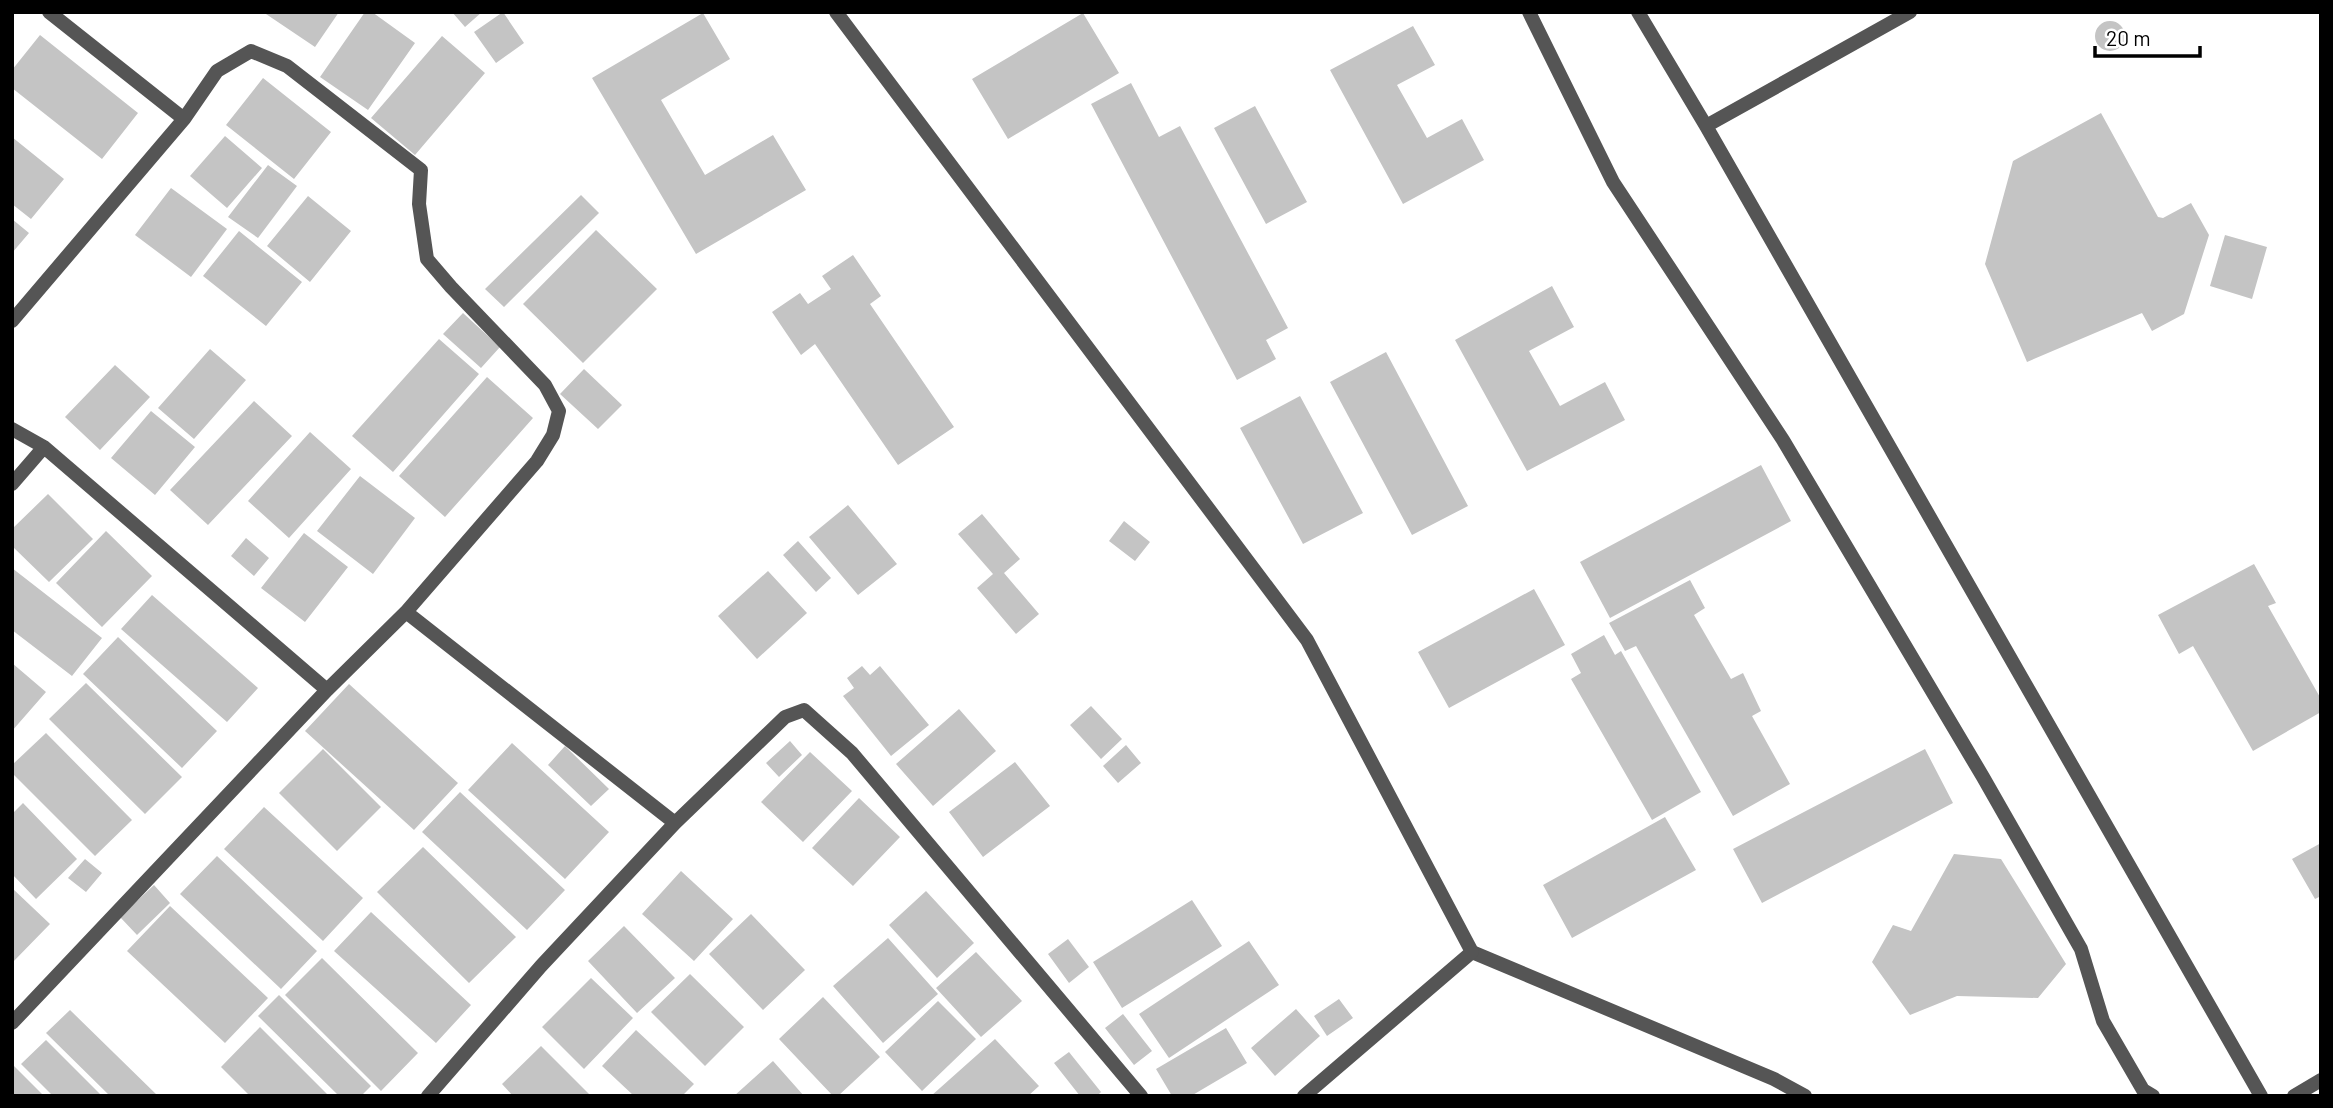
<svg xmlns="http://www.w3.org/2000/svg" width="2333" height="1108" viewBox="0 0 2333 1108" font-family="Barlow,sans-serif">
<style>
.building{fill:#c4c4c4}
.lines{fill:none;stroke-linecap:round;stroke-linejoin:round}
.service{stroke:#555;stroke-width:14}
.minor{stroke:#555;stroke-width:14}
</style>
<rect width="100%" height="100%" fill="#fff"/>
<path class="building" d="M 263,12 L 339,12 L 315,47 Z
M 365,12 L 372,12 L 415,43 L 368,110 L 320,77 Z
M 452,12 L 482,12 L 465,27 Z
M 503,12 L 524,43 L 496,63 L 474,32 Z
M 703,13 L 730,59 L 661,100 L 705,175 L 773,135 L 806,190 L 696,254 L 592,78 Z
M 1083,13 L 1119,73 L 1008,139 L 972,79 Z
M2095 36a15 15 0 1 1 30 0a15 15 0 1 1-30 0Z
M 1413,26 L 1435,65 L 1397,85 L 1427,138 L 1462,119 L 1484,160 L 1403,204 L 1330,70 Z
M 40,35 L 138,113 L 102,159 L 12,88 L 12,70 Z
M 442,36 L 485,73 L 415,155 L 371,118 Z
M 263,78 L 331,132 L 294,179 L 226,125 Z
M 1131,83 L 1159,137 L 1180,126 L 1288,328 L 1266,340 L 1276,359 L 1237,380 L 1091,104 Z
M 1255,106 L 1307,202 L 1266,224 L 1214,128 Z
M 2101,113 L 2158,217 L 2163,218 L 2191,203 L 2209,235 L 2184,314 L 2152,331 L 2142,313 L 2027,362 L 1985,264 L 2013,161 Z
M 225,136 L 262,168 L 227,208 L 190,176 Z
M 12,137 L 64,179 L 31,219 L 12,204 Z
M 268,165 L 297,186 L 258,238 L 228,217 Z
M 171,188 L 227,229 L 191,277 L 135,235 Z
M 581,195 L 599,213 L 504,307 L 485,289 Z
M 308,196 L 351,231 L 310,282 L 267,246 Z
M 12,219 L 29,233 L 12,253 Z
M 596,230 L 657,289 L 583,363 L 523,304 Z
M 239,231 L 302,282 L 266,326 L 203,276 Z
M 2225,235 L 2267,247 L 2252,299 L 2210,286 Z
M 853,255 L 881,296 L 870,304 L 954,427 L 898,465 L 815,344 L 801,355 L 772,312 L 800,293 L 808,304 L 831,289 L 822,276 Z
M 1552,286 L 1574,327 L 1529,351 L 1560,406 L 1605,382 L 1625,420 L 1527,471 L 1455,340 Z
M 463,313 L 500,347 L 481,368 L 443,334 Z
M 439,339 L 479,374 L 393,472 L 352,436 Z
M 210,349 L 246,380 L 194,439 L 158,408 Z
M 1386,352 L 1468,506 L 1412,535 L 1330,382 Z
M 115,365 L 150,397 L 100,450 L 65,417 Z
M 584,369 L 622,405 L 598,429 L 560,394 Z
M 487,377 L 533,418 L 445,517 L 399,476 Z
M 1300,396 L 1363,513 L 1303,544 L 1240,428 Z
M 254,401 L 292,436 L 208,525 L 170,490 Z
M 151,411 L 195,447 L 155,495 L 111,458 Z
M 310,432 L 351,469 L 289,538 L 248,501 Z
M 1761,465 L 1791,521 L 1610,618 L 1580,562 Z
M 360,476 L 415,518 L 373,574 L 317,531 Z
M 48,494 L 93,539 L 49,582 L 12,546 L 12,529 Z
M 848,505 L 897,564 L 858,595 L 809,537 Z
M 982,514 L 1020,559 L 1004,573 L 1039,614 L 1016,634 L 977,588 L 993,574 L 958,534 Z
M 1124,521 L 1150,542 L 1135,561 L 1109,541 Z
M 106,531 L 152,576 L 102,627 L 56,583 Z
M 304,533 L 348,567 L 305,622 L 261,588 Z
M 246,538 L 269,558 L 254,576 L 231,556 Z
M 798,541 L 831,578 L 816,592 L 783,555 Z
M 2254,564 L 2276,603 L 2268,606 L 2321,699 L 2321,712 L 2253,751 L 2193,646 L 2179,654 L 2158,615 Z
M 12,568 L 102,638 L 72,676 L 12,630 Z
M 768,571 L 807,613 L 757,659 L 718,616 Z
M 1690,580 L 1705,608 L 1694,615 L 1731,679 L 1743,673 L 1761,711 L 1752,716 L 1790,784 L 1733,816 L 1636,646 L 1625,651 L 1609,623 Z
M 1534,589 L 1565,645 L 1449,708 L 1418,652 Z
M 152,595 L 258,688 L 227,722 L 121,629 Z
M 1604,635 L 1615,655 L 1621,651 L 1701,792 L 1652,820 L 1571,679 L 1581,673 L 1571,654 Z
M 118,637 L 217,731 L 182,768 L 83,674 Z
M 12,663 L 46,692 L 12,731 Z
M 862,666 L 870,675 L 880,666 L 929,725 L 891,756 L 843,696 L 854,688 L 847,678 Z
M 86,683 L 182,777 L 145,814 L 49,719 Z
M 349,684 L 458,783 L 414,830 L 305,731 Z
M 1091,706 L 1122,739 L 1101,759 L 1070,725 Z
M 959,709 L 996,751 L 933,806 L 896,764 Z
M 46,733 L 132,820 L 95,856 L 12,773 L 12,765 Z
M 790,741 L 802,755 L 779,777 L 766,763 Z
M 512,743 L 609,832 L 565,879 L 468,790 Z
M 1126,745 L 1141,763 L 1118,783 L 1103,766 Z
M 565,746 L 609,789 L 591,806 L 548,765 Z
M 323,749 L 381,807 L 337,851 L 279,793 Z
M 1925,749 L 1953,803 L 1762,903 L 1733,849 Z
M 810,752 L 852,791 L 803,842 L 761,802 Z
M 1015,762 L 1050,806 L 983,857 L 949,812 Z
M 460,792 L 565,890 L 527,930 L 422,832 Z
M 859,798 L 900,837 L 853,886 L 812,848 Z
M 23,803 L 77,859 L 36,899 L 12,874 L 12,814 Z
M 264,807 L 363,898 L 323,941 L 224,849 Z
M 1665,817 L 1696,870 L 1572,938 L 1543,885 Z
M 2321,843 L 2321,896 L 2315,899 L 2292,859 Z
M 423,847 L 516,937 L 469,983 L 377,892 Z
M 1954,854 L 2001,859 L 2066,964 L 2038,998 L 1957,996 L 1910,1015 L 1872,962 L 1893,925 L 1911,931 Z
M 217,856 L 317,951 L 281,989 L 180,894 Z
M 85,859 L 102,873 L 86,892 L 68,878 Z
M 681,871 L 733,919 L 694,961 L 642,914 Z
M 154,885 L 170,903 L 137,935 L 120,917 Z
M 12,888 L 50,924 L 12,963 Z
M 926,891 L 974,943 L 937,978 L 889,925 Z
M 1192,900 L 1222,946 L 1122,1008 L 1093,962 Z
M 170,906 L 268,998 L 225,1043 L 127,951 Z
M 371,912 L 471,1005 L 436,1043 L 334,951 Z
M 751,914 L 805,970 L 763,1010 L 709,954 Z
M 624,926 L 675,978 L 637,1013 L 588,961 Z
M 888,938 L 938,994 L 883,1043 L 833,986 Z
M 1068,939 L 1089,967 L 1069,983 L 1048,954 Z
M 1249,941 L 1279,985 L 1169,1058 L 1139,1014 Z
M 976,952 L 1022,1001 L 981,1037 L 936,988 Z
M 322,958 L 418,1053 L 381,1091 L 285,995 Z
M 690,974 L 744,1027 L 705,1066 L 651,1012 Z
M 591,978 L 633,1018 L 584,1069 L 542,1027 Z
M 279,995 L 371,1086 L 361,1096 L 339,1096 L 258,1016 Z
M 823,997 L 880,1057 L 838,1096 L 833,1096 L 779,1039 Z
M 1339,999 L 1353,1018 L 1327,1036 L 1314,1016 Z
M 938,1001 L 976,1039 L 922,1091 L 885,1052 Z
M 1296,1009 L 1320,1036 L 1275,1076 L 1251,1048 Z
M 70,1010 L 158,1096 L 110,1096 L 46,1033 Z
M 1123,1014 L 1152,1051 L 1134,1065 L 1105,1028 Z
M 260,1027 L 329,1096 L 250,1096 L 221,1067 Z
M 1226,1028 L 1247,1063 L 1191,1096 L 1172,1096 L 1156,1069 Z
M 636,1030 L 694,1084 L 682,1096 L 634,1096 L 602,1066 Z
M 995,1039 L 1039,1086 L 1028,1096 L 931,1096 Z
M 46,1040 L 102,1096 L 53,1096 L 21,1064 Z
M 541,1046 L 591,1096 L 513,1096 L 502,1084 Z
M 1069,1052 L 1101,1092 L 1097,1096 L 1080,1096 L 1054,1063 Z
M 773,1061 L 804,1096 L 734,1096 Z
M 12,1064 L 44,1096 L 12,1096 Z"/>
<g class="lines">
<path class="service" d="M 836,12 L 1307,640 L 1472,952 L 1774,1079 L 1805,1096
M 1529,12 L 1613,182 L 1783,440 L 1983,777 L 2081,949 L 2103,1021 L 2143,1090 L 2153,1096
M 1638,12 L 1706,126 L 2261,1096
M 1706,126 L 1910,12
M 2294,1096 L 2321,1080"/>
<path class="minor" d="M 49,12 L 184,119
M 12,321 L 184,119 L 217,71 L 251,51 L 287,66 L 421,170 L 419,204 L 427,259 L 451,287 L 545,385 L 559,411 L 553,435 L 537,461 L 406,612 L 327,690 L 12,1023
M 12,429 L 44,447 L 327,690
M 12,484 L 44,447
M 406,612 L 675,823
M 428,1096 L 541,966 L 675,823 L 785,717 L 804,710 L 852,753 L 1141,1096
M 1304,1096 L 1472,952"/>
</g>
<rect width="2333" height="1108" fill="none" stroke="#000000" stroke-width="28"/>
<path d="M2095 46v10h105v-10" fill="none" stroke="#000000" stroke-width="3.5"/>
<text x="2106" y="46" font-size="21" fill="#000000" stroke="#ffffff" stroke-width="5" paint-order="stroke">20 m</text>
</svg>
